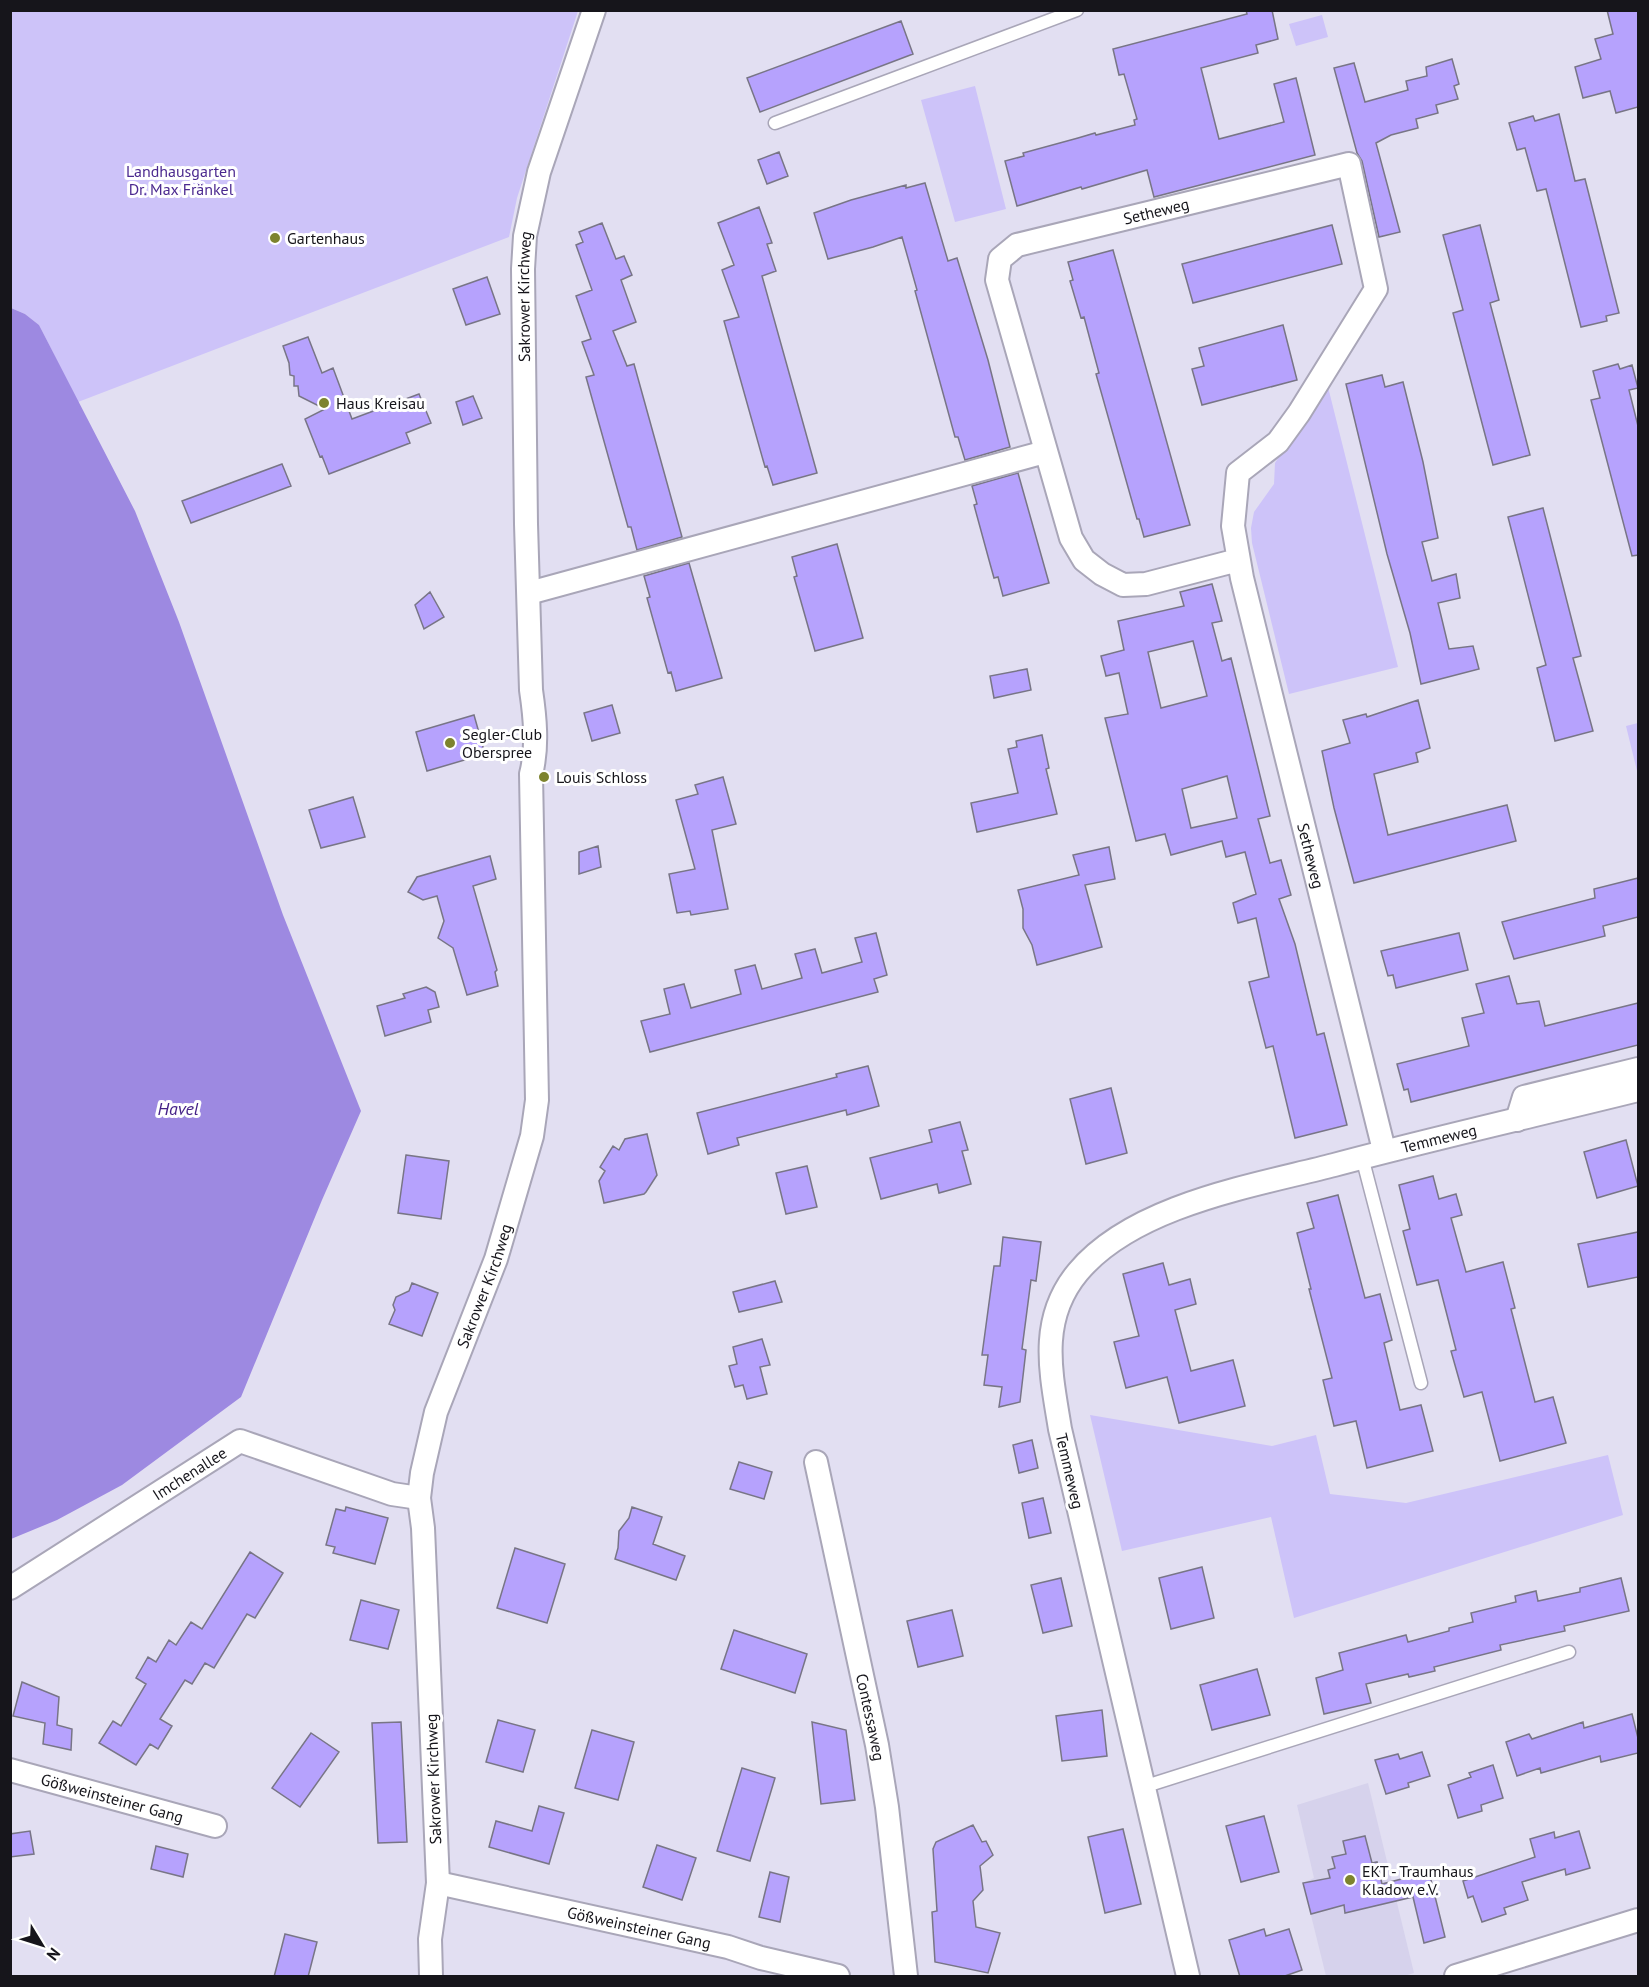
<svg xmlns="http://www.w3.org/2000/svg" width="1649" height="1987" viewBox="0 0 1649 1987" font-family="'PT Sans',sans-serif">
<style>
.built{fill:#d6d2ec}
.green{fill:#cdc3f9}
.water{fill:#9d89e1}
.building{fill:#b6a2fd;stroke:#787586;stroke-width:1.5;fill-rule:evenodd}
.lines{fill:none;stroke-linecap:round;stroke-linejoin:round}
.service-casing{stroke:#a9a6b8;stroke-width:15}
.minor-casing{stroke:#a9a6b8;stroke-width:26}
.service{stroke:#fff;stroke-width:12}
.minor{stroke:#fff;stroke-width:22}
.poi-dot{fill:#7d832e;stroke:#fff;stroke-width:2}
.labels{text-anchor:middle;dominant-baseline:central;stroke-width:6;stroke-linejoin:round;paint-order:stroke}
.park-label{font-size:16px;fill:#4b298f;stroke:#fff}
.street-label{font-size:16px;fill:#16151b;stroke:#fff}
.poi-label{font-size:16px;fill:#16151b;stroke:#fff;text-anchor:start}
.water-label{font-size:18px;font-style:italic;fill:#452187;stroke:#fff}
</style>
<rect width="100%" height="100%" fill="#e2dff2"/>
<path class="built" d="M 1368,1783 L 1414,1973 L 1404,1976 L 1326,1976 L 1303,1883 L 1314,1878 L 1297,1805 Z"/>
<path class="green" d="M 11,11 L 578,11 L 517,198 L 509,237 L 78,402 L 39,325 L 25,314 L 11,308 Z
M 1322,15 L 1328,37 L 1296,46 L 1289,24 Z
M 975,86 L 1006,209 L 955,222 L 921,100 Z
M 1327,383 L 1398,667 L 1289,694 L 1252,543 L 1251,528 L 1254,512 L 1274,484 L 1275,463 Z
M 1638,723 L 1638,775 L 1626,726 Z
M 1090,1415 L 1272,1446 L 1316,1435 L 1330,1494 L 1406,1503 L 1608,1455 L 1623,1515 L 1294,1618 L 1271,1517 L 1122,1551 Z"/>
<path class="water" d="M 11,308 L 25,314 L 39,325 L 135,511 L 179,622 L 283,915 L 361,1111 L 322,1200 L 241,1397 L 122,1485 L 57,1520 L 11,1539 Z"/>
<path class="building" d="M 1246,10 L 1272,10 L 1278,39 L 1256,45 L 1258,53 L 1201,68 L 1219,139 L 1284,122 L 1274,84 L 1296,78 L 1315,155 L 1154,197 L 1147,170 L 1082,189 L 1081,187 L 1017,206 L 1005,161 L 1024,156 L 1023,153 L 1078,138 L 1095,133 L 1096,135 L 1135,125 L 1134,120 L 1137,119 L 1124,74 L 1119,75 L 1113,49 L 1247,14 Z
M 1607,10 L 1638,10 L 1638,107 L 1616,113 L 1610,91 L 1583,98 L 1575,67 L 1601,59 L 1595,39 L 1613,34 Z
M 901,21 L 913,54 L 760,112 L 747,78 Z
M 1452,59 L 1459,84 L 1454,86 L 1458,99 L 1436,105 L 1438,113 L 1416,119 L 1418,128 L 1391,135 L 1376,143 L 1400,232 L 1379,237 L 1362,161 L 1357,153 L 1334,68 L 1354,63 L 1365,102 L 1408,90 L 1406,81 L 1427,76 L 1426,67 Z
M 1559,114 L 1575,181 L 1585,179 L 1619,313 L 1606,316 L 1607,321 L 1581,327 L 1546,189 L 1537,191 L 1525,148 L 1517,150 L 1509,123 L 1533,116 L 1535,121 Z
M 779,152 L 788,176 L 767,184 L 758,160 Z
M 925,183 L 948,261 L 957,258 L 988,360 L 1010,447 L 965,460 L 958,437 L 955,437 L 915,291 L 917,290 L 902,237 L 873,247 L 828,259 L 814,213 L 851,200 L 906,185 L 906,188 Z
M 759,207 L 772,243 L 767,244 L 776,271 L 762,276 L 817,473 L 773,485 L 767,466 L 765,467 L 724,321 L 739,317 L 722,270 L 734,265 L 718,223 Z
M 602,223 L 616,259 L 624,256 L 632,275 L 621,280 L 636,322 L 613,331 L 627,366 L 634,364 L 682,537 L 637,550 L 631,527 L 628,527 L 586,377 L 594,375 L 582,342 L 591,339 L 576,296 L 592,290 L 576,245 L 583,242 L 579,232 Z
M 1332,225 L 1342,264 L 1193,303 L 1182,264 Z
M 1480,225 L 1499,300 L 1490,303 L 1530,455 L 1493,465 L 1453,313 L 1463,310 L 1443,235 Z
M 1113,250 L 1190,525 L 1144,537 L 1139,519 L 1137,519 L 1096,374 L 1099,373 L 1084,317 L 1081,318 L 1070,281 L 1073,280 L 1068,262 Z
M 487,277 L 500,314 L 466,325 L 453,289 Z
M 1283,325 L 1297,380 L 1202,405 L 1192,369 L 1204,366 L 1199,348 Z
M 308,337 L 322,373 L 333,368 L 352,419 L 419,394 L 431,423 L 406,433 L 410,443 L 329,474 L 322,456 L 320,457 L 305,419 L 325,409 L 299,396 L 298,386 L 294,386 L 294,376 L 290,375 L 289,363 L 283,346 Z
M 1618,364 L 1620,369 L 1632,365 L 1638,388 L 1629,390 L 1638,426 L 1638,555 L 1632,556 L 1591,400 L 1600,398 L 1593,371 Z
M 1382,375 L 1385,387 L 1403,382 L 1423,462 L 1438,538 L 1422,542 L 1432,581 L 1456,574 L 1460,598 L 1438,603 L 1449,649 L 1473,646 L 1479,669 L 1421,684 L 1410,633 L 1387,554 L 1346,384 Z
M 473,396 L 482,418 L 463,425 L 456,402 Z
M 282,464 L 291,486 L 191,523 L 182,501 Z
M 1018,473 L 1049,583 L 1003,596 L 998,577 L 994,578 L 989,560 L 974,505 L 977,504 L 972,486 Z
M 1543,508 L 1581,656 L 1573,658 L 1593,731 L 1555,741 L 1537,668 L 1546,665 L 1508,517 Z
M 837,544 L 863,638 L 815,651 L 794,577 L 797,576 L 792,557 Z
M 689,563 L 722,678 L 676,691 L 671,672 L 668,673 L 647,598 L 650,597 L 644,576 Z
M 1212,584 L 1222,621 L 1212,623 L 1222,661 L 1231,658 L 1270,816 L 1258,819 L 1270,863 L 1281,860 L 1291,895 L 1279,899 L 1295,944 L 1317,1035 L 1324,1033 L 1347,1125 L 1295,1138 L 1273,1046 L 1266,1048 L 1249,982 L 1269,977 L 1256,918 L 1238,923 L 1233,903 L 1256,894 L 1245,852 L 1226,857 L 1222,841 L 1171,855 L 1165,834 L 1136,841 L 1105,718 L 1128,714 L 1119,673 L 1106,676 L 1101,656 L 1124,650 L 1118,621 L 1184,606 L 1180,592 ZM 1193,641 L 1207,696 L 1161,708 L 1148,652 ZM 1227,776 L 1237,818 L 1191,828 L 1182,789 Z
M 430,592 L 444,617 L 424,629 L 415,605 Z
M 1027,669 L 1031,690 L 994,698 L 990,676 Z
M 1418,700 L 1430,748 L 1416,753 L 1418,762 L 1374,774 L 1388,835 L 1507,805 L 1516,841 L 1354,883 L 1334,808 L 1322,751 L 1350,743 L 1343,720 L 1366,714 L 1367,717 Z
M 612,705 L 620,733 L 592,741 L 584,713 Z
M 474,715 L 485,754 L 427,771 L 416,732 Z
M 1042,735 L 1049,768 L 1046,769 L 1057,814 L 977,832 L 971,803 L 1018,793 L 1008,749 L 1017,747 L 1016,741 Z
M 723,777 L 736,824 L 712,830 L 728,909 L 691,915 L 690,911 L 677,913 L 669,874 L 695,869 L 676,800 L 698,794 L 695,785 Z
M 353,797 L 365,837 L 321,848 L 309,810 Z
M 598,846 L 601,867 L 579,874 L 579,852 Z
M 1109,847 L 1115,879 L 1085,885 L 1102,947 L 1037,965 L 1032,945 L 1023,928 L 1023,909 L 1018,890 L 1079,875 L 1073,855 Z
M 490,856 L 496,879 L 473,886 L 497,970 L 495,972 L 498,986 L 467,995 L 453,948 L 438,938 L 444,921 L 437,896 L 423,900 L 408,892 L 417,877 Z
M 1638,878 L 1638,917 L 1603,926 L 1605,936 L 1514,959 L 1502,922 L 1595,898 L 1594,889 Z
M 876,933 L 887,975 L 874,979 L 878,992 L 650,1052 L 641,1021 L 670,1014 L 664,989 L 684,984 L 691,1008 L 741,994 L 735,970 L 755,965 L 762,989 L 802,978 L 795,954 L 815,949 L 822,973 L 862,962 L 855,938 Z
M 1459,933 L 1468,970 L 1396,988 L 1393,975 L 1388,976 L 1381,951 Z
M 1509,976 L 1517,1004 L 1539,1001 L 1545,1026 L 1638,1003 L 1638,1045 L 1411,1102 L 1408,1089 L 1404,1090 L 1397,1064 L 1469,1046 L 1462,1018 L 1484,1013 L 1476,984 Z
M 426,987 L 435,992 L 439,1007 L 428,1010 L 431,1022 L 385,1036 L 377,1006 L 405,998 L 403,994 Z
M 868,1066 L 879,1106 L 847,1115 L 846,1110 L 737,1138 L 739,1145 L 708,1154 L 697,1113 L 837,1077 L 836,1074 Z
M 1111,1088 L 1127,1153 L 1086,1164 L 1070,1099 Z
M 960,1122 L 968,1150 L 962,1151 L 971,1184 L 939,1193 L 937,1184 L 881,1199 L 870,1158 L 932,1142 L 929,1130 Z
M 647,1134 L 657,1175 L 646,1192 L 644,1194 L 604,1203 L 599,1181 L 605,1171 L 600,1167 L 613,1146 L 619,1150 L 625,1139 Z
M 1626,1140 L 1638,1186 L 1597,1198 L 1584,1152 Z
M 406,1155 L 449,1161 L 441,1219 L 398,1213 Z
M 807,1166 L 817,1207 L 786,1214 L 776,1173 Z
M 1433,1176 L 1439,1199 L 1456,1194 L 1462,1215 L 1451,1218 L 1466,1272 L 1503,1262 L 1515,1308 L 1511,1309 L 1535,1402 L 1553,1397 L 1566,1443 L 1500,1461 L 1482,1392 L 1464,1397 L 1451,1351 L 1456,1350 L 1438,1280 L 1417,1285 L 1403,1231 L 1410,1229 L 1399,1185 Z
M 1338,1195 L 1365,1298 L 1380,1294 L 1392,1340 L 1384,1343 L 1400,1410 L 1421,1405 L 1433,1451 L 1367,1468 L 1356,1421 L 1334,1426 L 1323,1380 L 1332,1378 L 1309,1289 L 1311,1289 L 1297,1233 L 1314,1228 L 1307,1203 Z
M 1638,1232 L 1638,1277 L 1588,1287 L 1578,1244 Z
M 1003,1237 L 1041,1242 L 1036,1281 L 1031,1280 L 1022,1349 L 1026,1350 L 1020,1402 L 999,1407 L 1002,1387 L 984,1385 L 988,1355 L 982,1355 L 994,1266 L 1000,1266 Z
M 1163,1263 L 1169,1285 L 1190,1279 L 1196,1304 L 1175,1310 L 1191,1371 L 1233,1360 L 1245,1406 L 1179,1423 L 1167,1377 L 1126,1388 L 1114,1342 L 1139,1336 L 1123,1274 Z
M 775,1281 L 782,1302 L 739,1312 L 733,1292 Z
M 412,1283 L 438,1293 L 422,1336 L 389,1324 L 395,1310 L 393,1305 L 396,1297 L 409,1291 Z
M 762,1339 L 770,1365 L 760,1367 L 767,1394 L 747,1399 L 743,1385 L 735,1387 L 729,1366 L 737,1364 L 733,1347 Z
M 1032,1440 L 1038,1468 L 1019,1473 L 1013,1445 Z
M 739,1462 L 772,1472 L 764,1499 L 730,1489 Z
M 1043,1498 L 1051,1533 L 1029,1538 L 1022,1503 Z
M 346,1507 L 388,1518 L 375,1564 L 333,1553 L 335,1547 L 326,1545 L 336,1509 L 345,1511 Z
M 632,1507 L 662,1517 L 653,1544 L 685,1556 L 676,1580 L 615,1559 L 618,1548 L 619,1531 L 629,1518 Z
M 515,1548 L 565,1564 L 547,1623 L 497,1608 Z
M 250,1552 L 283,1573 L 255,1618 L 247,1614 L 214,1668 L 205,1663 L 192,1684 L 185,1680 L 160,1719 L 172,1726 L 158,1749 L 150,1744 L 136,1765 L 99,1743 L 113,1721 L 121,1726 L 146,1684 L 136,1678 L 148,1657 L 156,1662 L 169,1640 L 176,1645 L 191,1622 L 202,1629 Z
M 1202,1567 L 1214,1618 L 1171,1629 L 1159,1578 Z
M 1061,1578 L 1072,1626 L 1043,1633 L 1031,1585 Z
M 1621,1578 L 1629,1611 L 1564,1626 L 1565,1631 L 1500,1645 L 1501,1650 L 1434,1667 L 1435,1671 L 1409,1677 L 1408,1674 L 1366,1684 L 1371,1703 L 1324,1714 L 1316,1678 L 1343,1670 L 1339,1653 L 1406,1635 L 1408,1642 L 1449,1631 L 1449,1628 L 1473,1622 L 1471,1613 L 1516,1602 L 1515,1596 L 1536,1591 L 1538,1601 L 1580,1592 L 1580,1588 Z
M 361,1600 L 399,1610 L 388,1649 L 350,1640 Z
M 952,1610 L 963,1656 L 918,1667 L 907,1621 Z
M 734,1630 L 807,1654 L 795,1693 L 721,1669 Z
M 1257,1669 L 1270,1715 L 1212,1730 L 1200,1685 Z
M 22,1682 L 59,1697 L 57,1725 L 72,1729 L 71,1750 L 43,1744 L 45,1723 L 13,1716 Z
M 1102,1710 L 1107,1756 L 1062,1761 L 1056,1716 Z
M 1632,1714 L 1638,1738 L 1638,1753 L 1601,1762 L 1600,1756 L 1541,1773 L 1540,1768 L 1517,1776 L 1506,1742 L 1529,1734 L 1532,1739 L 1583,1722 L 1584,1728 Z
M 498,1720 L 535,1730 L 523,1772 L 486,1762 Z
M 401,1722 L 407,1842 L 378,1843 L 372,1723 Z
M 812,1722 L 846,1730 L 855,1800 L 821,1804 Z
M 592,1730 L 634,1742 L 618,1800 L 575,1788 Z
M 311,1733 L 339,1752 L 300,1807 L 272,1788 Z
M 1422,1752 L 1430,1776 L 1408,1783 L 1409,1787 L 1386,1794 L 1375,1760 L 1398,1754 L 1400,1759 Z
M 1493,1765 L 1503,1798 L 1481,1805 L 1482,1811 L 1458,1818 L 1448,1785 L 1471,1777 L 1469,1773 Z
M 742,1768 L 775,1778 L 750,1861 L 717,1851 Z
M 539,1806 L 564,1813 L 549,1864 L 489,1847 L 496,1821 L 532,1831 Z
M 1264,1816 L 1279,1872 L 1241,1882 L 1226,1826 Z
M 973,1825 L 982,1842 L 986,1841 L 993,1855 L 980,1866 L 983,1890 L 973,1901 L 976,1927 L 1000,1933 L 988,1973 L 935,1962 L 932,1912 L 937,1911 L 933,1849 L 936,1842 Z
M 1123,1829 L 1141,1904 L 1105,1913 L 1088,1837 Z
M 30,1831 L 34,1854 L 10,1857 L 10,1834 Z
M 1579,1831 L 1590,1868 L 1566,1875 L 1565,1869 L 1522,1882 L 1528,1900 L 1504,1908 L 1506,1914 L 1482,1922 L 1473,1896 L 1468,1898 L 1463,1881 L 1535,1857 L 1530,1839 L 1554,1832 L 1555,1838 Z
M 1365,1836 L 1372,1863 L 1377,1862 L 1382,1884 L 1429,1872 L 1445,1937 L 1424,1943 L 1413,1897 L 1345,1913 L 1344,1905 L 1311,1914 L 1303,1883 L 1330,1878 L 1328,1870 L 1335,1868 L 1332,1857 L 1346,1854 L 1343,1841 Z
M 657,1845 L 696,1858 L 682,1900 L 643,1887 Z
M 156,1846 L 188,1854 L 183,1877 L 151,1869 Z
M 770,1872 L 789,1877 L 780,1922 L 759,1917 Z
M 1264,1929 L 1266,1936 L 1289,1929 L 1302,1970 L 1282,1977 L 1240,1977 L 1229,1940 Z
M 285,1934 L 317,1942 L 308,1977 L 274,1977 Z"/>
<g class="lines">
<defs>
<path id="service" d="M 775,123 L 1077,10
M 1362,1157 L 1421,1383
M 1143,1787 L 1569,1652"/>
<g id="minor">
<path id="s1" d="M 1238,560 L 1146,584 L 1123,585 L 1102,574 L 1084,560 L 1071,538 L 997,280 L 1000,259 L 1017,245 L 1349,164 L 1376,289 L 1299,413 L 1278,442 L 1238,473 L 1233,526 L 1242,578 L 1384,1150"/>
<path d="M 529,593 L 1045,452"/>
<path d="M 1517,1120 L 1524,1097 L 1638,1069"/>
<path id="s2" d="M 816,1462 L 877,1745 L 887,1807 L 906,1976"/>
<path id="s3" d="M 10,1588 L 240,1441 L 392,1494 L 419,1498"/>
<path id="s4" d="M 10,1770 L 215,1826"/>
<path id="s5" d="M 438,1883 L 728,1947 L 761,1958 L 838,1976"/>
<path id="s6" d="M 431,1976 L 430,1939 L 438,1883 L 423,1528 L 419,1498 L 422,1473 L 436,1412 L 496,1259 L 532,1136 L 537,1100 L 531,774 C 538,747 535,717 531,690 L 526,524 L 523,269 L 525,236 L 539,172 L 594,10"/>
<path id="s7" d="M 1188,1976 L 1060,1429 C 1051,1373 1038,1320 1078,1272 C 1134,1205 1253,1186 1334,1165 C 1435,1138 1537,1115 1638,1090"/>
<path d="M 1456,1976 L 1638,1920"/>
</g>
</defs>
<use href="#service" class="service-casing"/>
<use href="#minor" class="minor-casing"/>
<use href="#service" class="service"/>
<use href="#minor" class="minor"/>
</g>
<g class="poi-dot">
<circle cx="275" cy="238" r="6"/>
<circle cx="324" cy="403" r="6"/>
<circle cx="450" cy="743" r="6"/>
<circle cx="544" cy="777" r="6"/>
<circle cx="1350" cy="1880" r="6"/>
</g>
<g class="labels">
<g class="park-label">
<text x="181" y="171">Landhausgarten<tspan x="181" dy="18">Dr. Max Fränkel</tspan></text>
</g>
<g class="street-label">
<text stroke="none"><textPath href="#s1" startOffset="645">Setheweg</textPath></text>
<text stroke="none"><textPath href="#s6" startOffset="1700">Sakrower Kirchweg</textPath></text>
<text stroke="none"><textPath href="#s1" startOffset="1596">Setheweg</textPath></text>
<text stroke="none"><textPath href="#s7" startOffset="1116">Temmeweg</textPath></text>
<text stroke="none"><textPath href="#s6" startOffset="702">Sakrower Kirchweg</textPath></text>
<text transform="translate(1070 1471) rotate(77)">Temmeweg</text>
<text stroke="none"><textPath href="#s3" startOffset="213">Imchenallee</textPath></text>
<text stroke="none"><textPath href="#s2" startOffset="261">Contessaweg</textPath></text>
<text transform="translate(433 1779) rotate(-92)">Sakrower Kirchweg</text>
<text stroke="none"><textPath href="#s4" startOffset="106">Gößweinsteiner Gang</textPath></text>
<text stroke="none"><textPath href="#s5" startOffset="206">Gößweinsteiner Gang</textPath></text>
</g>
<g class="poi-label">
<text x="287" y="238">Gartenhaus</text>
<text x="336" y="403">Haus Kreisau</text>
<text x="462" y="734">Segler-Club<tspan x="462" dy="18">Oberspree</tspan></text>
<text x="556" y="777">Louis Schloss</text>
<text x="1362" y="1871">EKT - Traumhaus<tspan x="1362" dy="18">Kladow e.V.</tspan></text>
</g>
<g class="water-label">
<text x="178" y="1108">Havel</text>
</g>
</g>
<rect width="1649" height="1987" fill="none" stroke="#16151b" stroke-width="24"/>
<g transform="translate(42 1945) rotate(128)" stroke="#ffffff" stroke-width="4.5" paint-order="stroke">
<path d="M0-4.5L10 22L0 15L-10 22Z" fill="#16151b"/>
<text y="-9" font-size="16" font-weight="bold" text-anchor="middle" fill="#16151b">N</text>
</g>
</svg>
